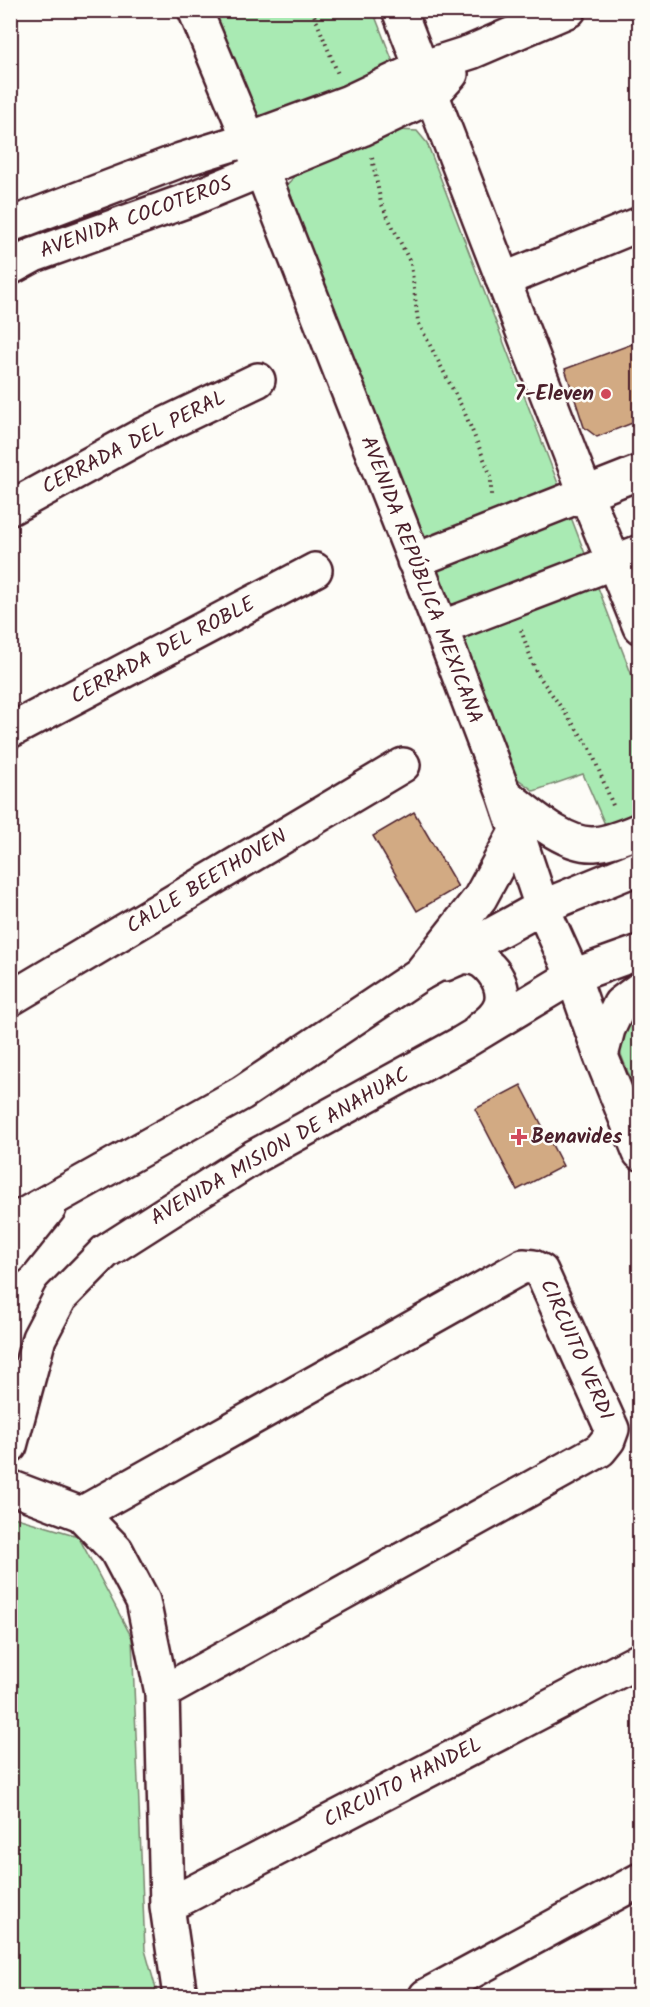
<svg xmlns="http://www.w3.org/2000/svg" width="650" height="2007" viewBox="0 0 650 2007" font-family="Kalam,sans-serif">
<style>
.green{fill:#a9eab3;stroke:#7a846f;stroke-width:1.5}
.building{fill:#d2aa83;stroke:#4a1f2b;stroke-width:1.5}
.lines{fill:none;stroke-linecap:round;stroke-linejoin:round}
.minor-casing{stroke:#4a1f2b;stroke-width:38}
.major-casing{stroke:#4a1f2b;stroke-width:38}
.path{stroke:#4a1f2b;stroke-width:4;stroke-dasharray:1.5 4.5;stroke-linecap:butt}
.minor{stroke:#fdfcf7;stroke-width:33}
.major{stroke:#fdfcf7;stroke-width:33}
.poi-dot{fill:#d1495b;stroke:#fdfcf7;stroke-width:2}
.labels{text-anchor:middle;dominant-baseline:central;stroke-width:5;stroke-linejoin:round;paint-order:stroke}
.street-label{font-size:21px;fill:#4a1f2b;stroke:#fdfcf7}
.poi-label{font-size:21px;font-weight:bold;fill:#4a1f2b;stroke:#fdfcf7;text-anchor:end}
</style>
<rect width="100%" height="100%" fill="#fdfcf7"/>
<filter id="ink" filterUnits="userSpaceOnUse"><feTurbulence type="fractalNoise" baseFrequency=".0167" numOctaves="2"/><feDisplacementMap in="SourceGraphic" scale="12" xChannelSelector="R" yChannelSelector="G"/><feConvolveMatrix kernelMatrix="1 2 1 2 8 2 1 2 1" color-interpolation-filters="sRGB"/></filter>
<g filter="url(#ink)">
<path class="green" d="M 211,11 L 373,11 L 393,62 L 383,82 L 258,118 Z
M 399,130 L 417,131 L 427,143 L 639,694 L 639,823 L 610,836 L 583,774 L 534,791 L 506,770 L 286,206 L 286,187 L 297,172 Z
M 639,1005 L 639,1101 L 613,1034 Z
M 10,1516 L 78,1536 L 132,1638 L 145,1950 L 158,1996 L 11,1996 Z"/>
<path class="building" d="M 640,341 L 640,420 L 597,437 L 584,427 L 565,369 Z
M 414,812 L 458,887 L 417,911 L 373,836 Z
M 521,1085 L 563,1166 L 517,1190 L 475,1109 Z"/>
<g class="lines">
<defs>
<path id="minor" d="M 10,225 L 181,160 L 249,139 L 349,102 L 421,68 L 471,52 L 569,10
M 10,268 L 34,255 L 191,199 L 362,129 L 431,96 L 451,74
M 503,280 L 640,224
M 10,508 L 143,435 L 258,380
M 10,731 L 315,570
M 445,964 C 450,962 457,958 463,957 C 486,954 507,983 501,1005 C 497,1016 489,1022 480,1029
M 10,999 L 403,765
M 10,1223 L 242,1093 L 420,974 L 542,907 L 640,867
M 10,1257 L 49,1208
M 10,1446 L 39,1338 L 60,1298 L 105,1252 L 254,1157 L 462,1043 L 573,976 L 640,952
M 10,1487 L 81,1514 L 116,1550 L 143,1601 L 162,1693 L 167,1906 L 180,1996
M 81,1514 L 523,1266 L 533,1267 L 541,1271 L 612,1429 L 608,1440 L 600,1450 L 162,1693
M 167,1906 L 640,1660
M 426,1996 L 640,1880"/>
<path id="major" d="M 195,10 L 262,171 L 441,628 L 504,794 L 542,907 L 573,976 L 601,1056 L 640,1153
M 399,10 L 585,492 L 640,627
M 414,561 L 640,472
M 441,628 L 640,552
M 504,794 C 527,811 563,846 594,844 C 609,843 626,836 640,830
M 420,974 L 480,898 L 516,832
M 601,1056 L 608,1029 L 620,1004 L 640,989"/>
</defs>
<use href="#minor" class="minor-casing"/>
<use href="#major" class="major-casing"/>
<path class="path" d="M 312,10 L 338,74
M 372,158 L 381,203 L 411,264 L 418,322 L 464,411 L 491,476 L 491,498
M 521,630 L 536,672 L 590,748 L 614,808"/>
<use href="#minor" class="minor"/>
<use href="#major" class="major"/>
</g>
</g>
<g class="poi-dot">
<circle cx="606" cy="394" r="6"/>
<path d="M516 1128h6v6h6v6h-6v6h-6v-6h-6v-6h6z"/>
</g>
<g class="labels">
<g class="street-label">
<text transform="translate(136 218) rotate(-20)">AVENIDA COCOTEROS</text>
<text transform="translate(134 443) rotate(-27)">CERRADA DEL PERAL</text>
<text transform="translate(421 580) rotate(69)">AVENIDA REPÚBLICA MEXICANA</text>
<text transform="translate(163 651) rotate(-28)">CERRADA DEL ROBLE</text>
<text transform="translate(207 882) rotate(-31)">CALLE BEETHOVEN</text>
<text transform="translate(280 1147) rotate(-30)">AVENIDA MISION DE ANAHUAC</text>
<text transform="translate(576 1350) rotate(66)">CIRCUITO VERDI</text>
<text transform="translate(403 1783) rotate(-27)">CIRCUITO HANDEL</text>
</g>
<g class="poi-label">
<text x="594" y="394">7-Eleven</text>
<text x="531" y="1137" text-anchor="start">Benavides</text>
</g>
</g>
<rect width="650" height="2007" fill="none" stroke="#fdfcf7" stroke-width="36"/>
<rect x="18" y="18" width="614" height="1971" fill="none" stroke="#4a1f2b" stroke-width="2" filter="url(#ink)"/>
</svg>
